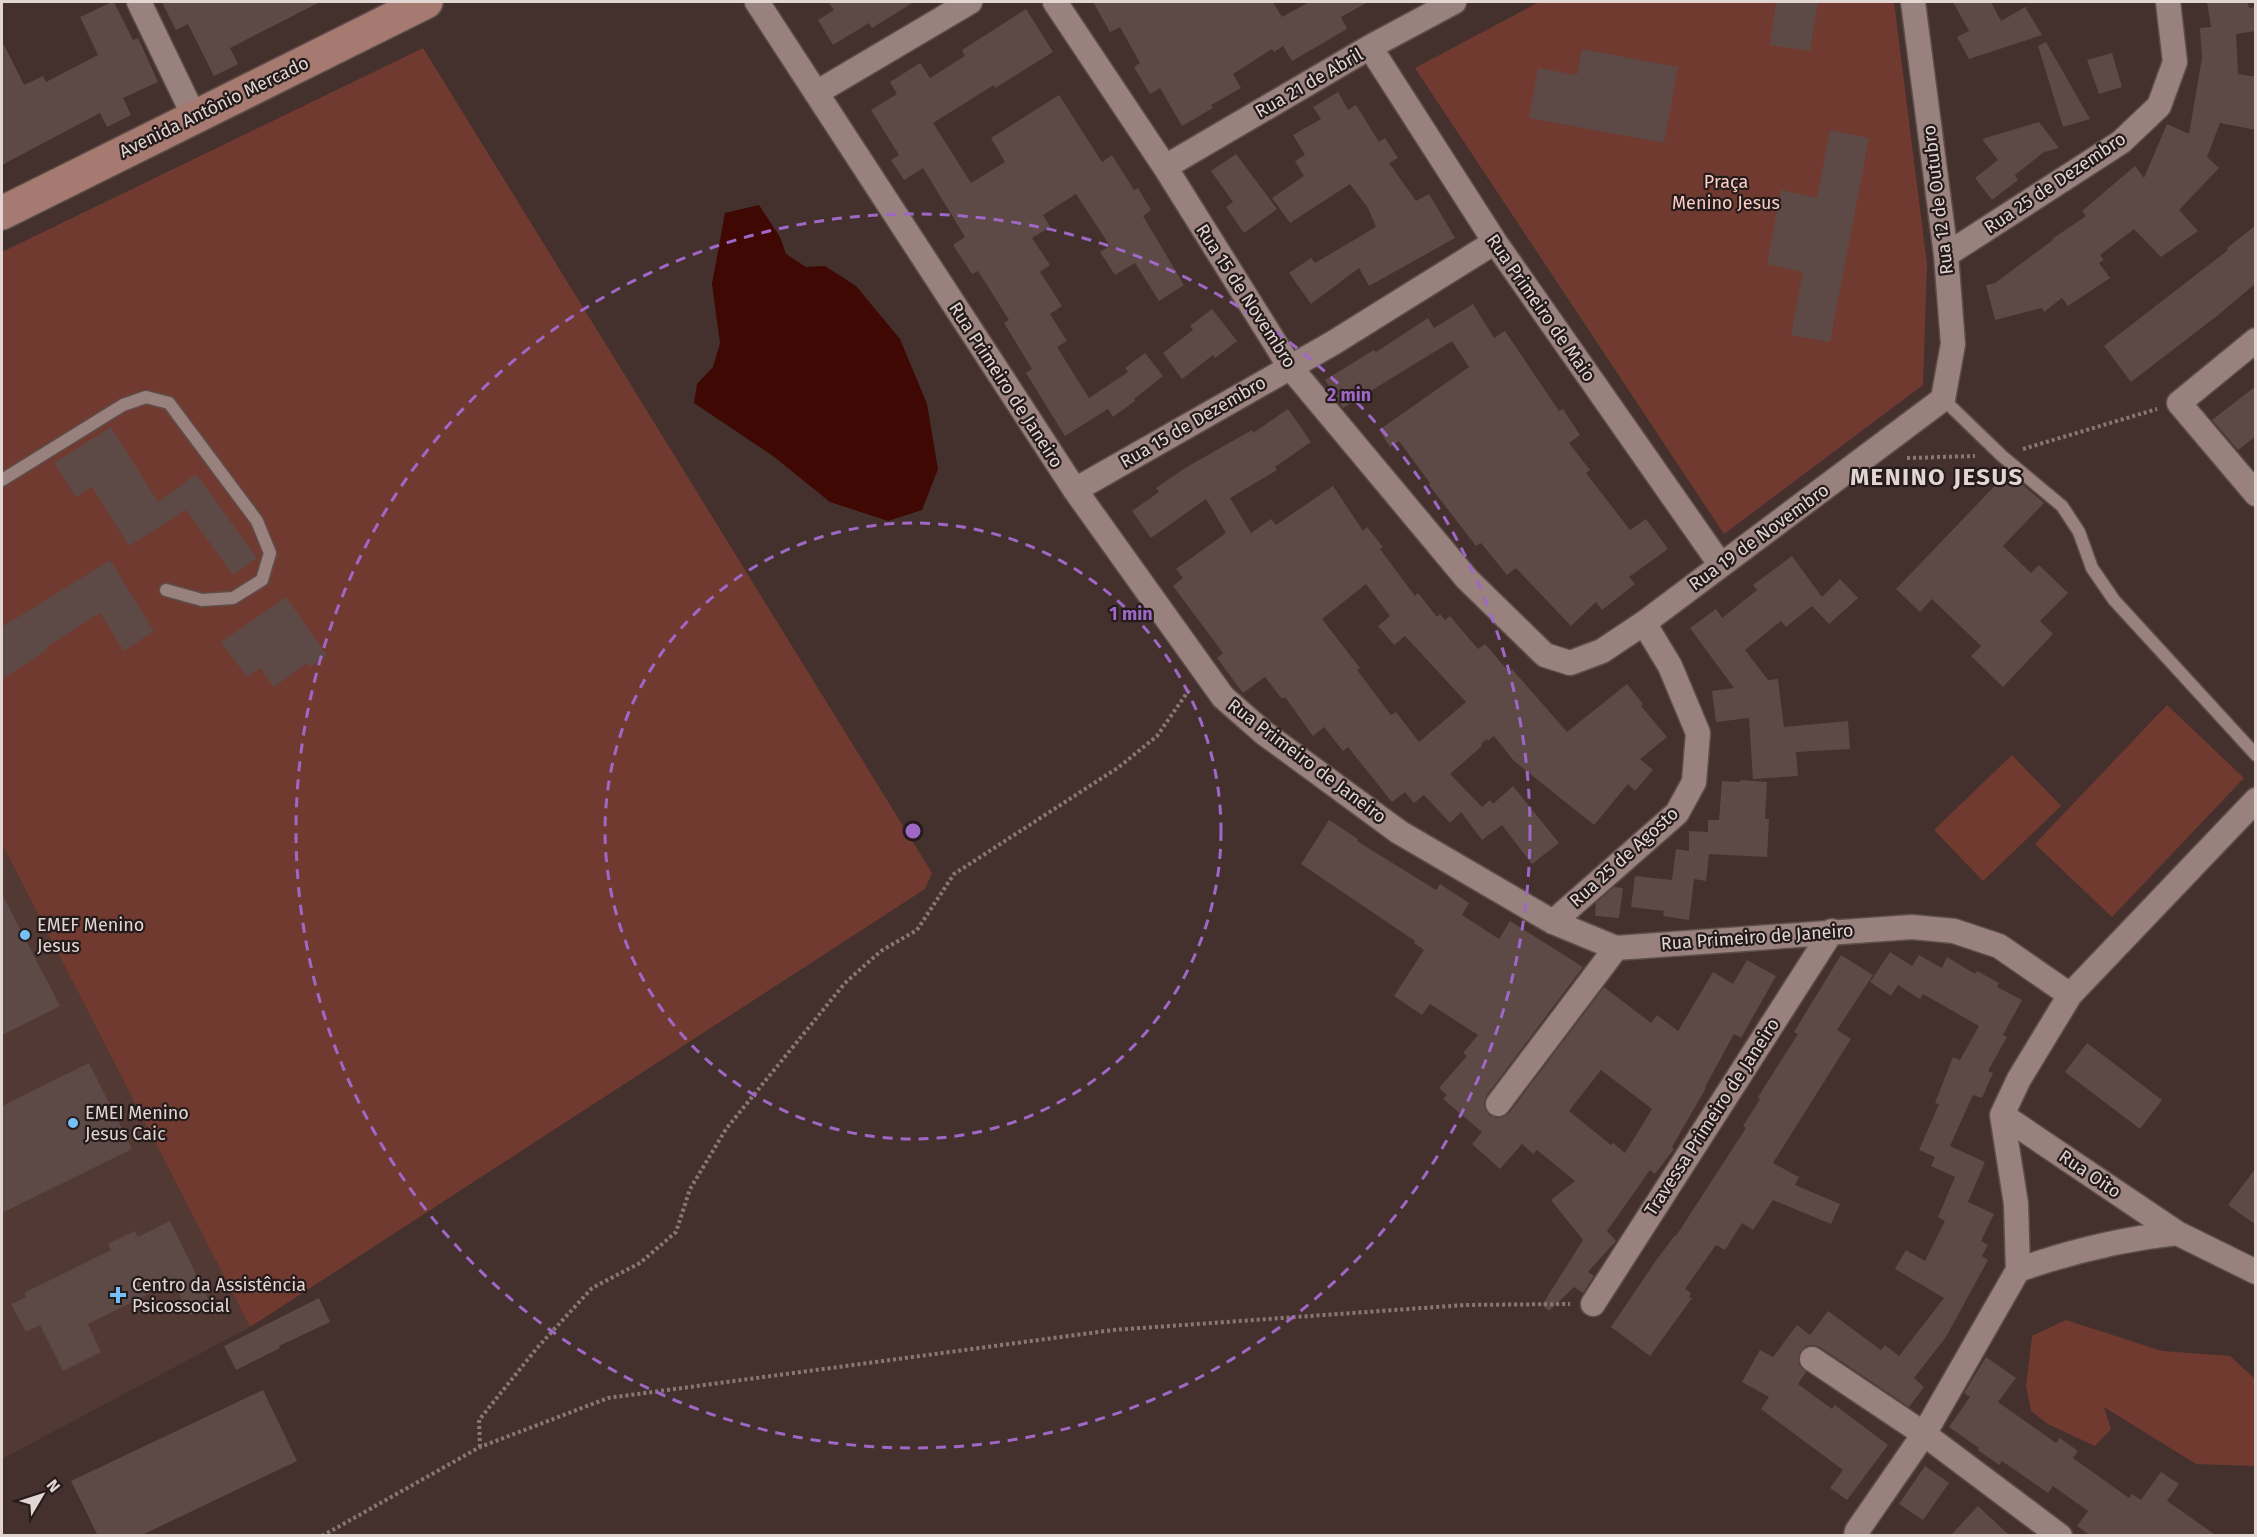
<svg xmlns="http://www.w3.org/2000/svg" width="2257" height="1537" viewBox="0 0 2257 1537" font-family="'Fira Sans',sans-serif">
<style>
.built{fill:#523933}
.green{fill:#713a30}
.water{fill:#3f0803}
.building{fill:#5d4945;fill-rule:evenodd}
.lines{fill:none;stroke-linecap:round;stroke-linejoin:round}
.lane-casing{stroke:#5e4e4a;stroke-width:15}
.street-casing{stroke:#5e4e4a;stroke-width:27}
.secondary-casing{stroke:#5e4e4a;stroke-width:36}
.path{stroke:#887874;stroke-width:4;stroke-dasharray:3 3;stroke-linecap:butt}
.lane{stroke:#99827e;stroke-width:12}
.street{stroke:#99827e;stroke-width:24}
.secondary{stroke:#a67a71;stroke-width:33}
.ring{fill:none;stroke:#9f68c6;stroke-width:3;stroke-dasharray:10 8}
.poi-dot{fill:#75c0f6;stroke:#241b1a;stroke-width:2}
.labels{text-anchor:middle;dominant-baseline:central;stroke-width:4.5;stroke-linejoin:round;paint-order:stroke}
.street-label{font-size:18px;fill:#e2d6d3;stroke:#241b1a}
.park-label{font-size:18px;fill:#fdcec5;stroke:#241b1a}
.poi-label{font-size:18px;fill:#e2d6d3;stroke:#241b1a;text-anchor:start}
.district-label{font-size:24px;font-weight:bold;letter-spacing:1.5px;fill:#e2d6d3;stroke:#241b1a}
.centre{fill:#9f68c6;stroke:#241b1a;stroke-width:3}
.ring-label{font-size:18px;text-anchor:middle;font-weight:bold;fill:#9f68c6;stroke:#241b1a;stroke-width:4.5;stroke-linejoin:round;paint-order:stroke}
</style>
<rect width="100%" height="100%" fill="#44312d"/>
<path class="built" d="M 2,844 L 250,1327 L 2,1459 Z"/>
<path class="green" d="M 1539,2 L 1894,2 L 1927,264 L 1923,385 L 1724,534 L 1415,68 Z
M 423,48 L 932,873 L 925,889 L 250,1327 L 2,844 L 2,252 Z
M 2167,705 L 2244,778 L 2112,917 L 2035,844 Z
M 2012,755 L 2061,806 L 1983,881 L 1934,830 Z
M 2066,1320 L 2162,1351 L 2230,1356 L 2255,1379 L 2255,1466 L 2196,1464 L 2104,1407 L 2111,1429 L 2095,1446 L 2048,1424 L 2031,1411 L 2026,1386 L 2032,1336 Z"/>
<path class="water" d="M 759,205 L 780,237 L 786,254 L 806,267 L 825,266 L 856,286 L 900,339 L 927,404 L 938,469 L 922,510 L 888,521 L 830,502 L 773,456 L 694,403 L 697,384 L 713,367 L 720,343 L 712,284 L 725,213 Z"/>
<path class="building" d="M 112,2 L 114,2 L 133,40 L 138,38 L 158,82 L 123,98 L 131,115 L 107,127 L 100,113 L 2,165 L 2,41 L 24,85 L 43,76 L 46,82 L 98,55 L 80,17 Z
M 162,2 L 320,2 L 230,48 L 238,64 L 214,76 L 188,24 L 176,30 Z
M 828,2 L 914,2 L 872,28 L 869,23 L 833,45 L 818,20 L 834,10 Z
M 1093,2 L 1273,2 L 1282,17 L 1309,2 L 1368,2 L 1341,17 L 1347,29 L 1292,61 L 1283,46 L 1274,52 L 1272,49 L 1233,74 L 1241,88 L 1211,105 L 1213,108 L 1182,126 L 1160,88 L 1150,94 L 1134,67 L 1140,63 L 1120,27 L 1110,32 Z
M 1776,2 L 1818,2 L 1810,51 L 1770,45 Z
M 1953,2 L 1991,2 L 2001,21 L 2025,7 L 2042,35 L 1969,59 L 1957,37 L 1969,31 Z
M 2207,2 L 2248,2 L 2249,8 L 2256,7 L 2256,31 L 2236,34 L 2238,74 L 2256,77 L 2256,130 L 2220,123 L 2207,157 L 2219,168 L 2179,210 L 2198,231 L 2161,257 L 2134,229 L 2100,255 L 2104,260 L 2099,263 L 2110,278 L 2068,306 L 2062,298 L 2044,312 L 2042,308 L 1995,320 L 1986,285 L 1995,283 L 2053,240 L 2052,239 L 2086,216 L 2082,211 L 2135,166 L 2144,178 L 2167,124 L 2189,134 L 2202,58 L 2200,28 L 2211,27 Z
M 1026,9 L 1053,52 L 995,88 L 994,85 L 933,123 L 971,183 L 1005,162 L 991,138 L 1059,95 L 1102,162 L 1112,155 L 1134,190 L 1138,188 L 1151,210 L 1143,216 L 1184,285 L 1159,301 L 1135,263 L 1115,275 L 1100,252 L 1110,246 L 1076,194 L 1043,215 L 1050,227 L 1032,238 L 1050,265 L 1040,272 L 1062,306 L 1050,314 L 1067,341 L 1057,347 L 1089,398 L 1128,372 L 1125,368 L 1145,353 L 1163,376 L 1134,399 L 1135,401 L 1113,417 L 1108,409 L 1065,436 L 1026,373 L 1032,369 L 1004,323 L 1009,320 L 978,271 L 972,274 L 953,245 L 965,237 L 923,168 L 904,180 L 891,160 L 899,155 L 871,110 L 897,94 L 890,82 L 920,63 L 930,78 L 965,56 L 962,50 Z
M 2046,42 L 2090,119 L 2063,127 L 2038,46 Z
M 1582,49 L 1678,67 L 1664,143 L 1529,118 L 1538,68 L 1577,75 Z
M 2112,53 L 2122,87 L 2099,94 L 2087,60 Z
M 1338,92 L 1348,110 L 1356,105 L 1379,142 L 1385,138 L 1398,158 L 1389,163 L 1416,201 L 1429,194 L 1455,238 L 1369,286 L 1359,268 L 1311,304 L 1289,273 L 1311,258 L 1315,263 L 1376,227 L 1368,208 L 1350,184 L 1290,223 L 1272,198 L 1304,176 L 1295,161 L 1305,155 L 1293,135 L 1321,119 L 1313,107 Z
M 2039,122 L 2059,148 L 2044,152 L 2015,175 L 2018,180 L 1992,200 L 1975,178 L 1998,160 L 1982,139 Z
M 1830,130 L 1869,138 L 1830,342 L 1791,335 L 1803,272 L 1767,264 L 1781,190 L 1817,198 Z
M 1236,154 L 1277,209 L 1244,233 L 1226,207 L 1233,202 L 1211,171 Z
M 2256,225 L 2256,283 L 2217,316 L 2131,382 L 2104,346 L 2228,250 L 2227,248 Z
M 1473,304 L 1494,338 L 1505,331 L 1559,411 L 1563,409 L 1580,435 L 1569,443 L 1590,470 L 1586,473 L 1630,530 L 1646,519 L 1668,549 L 1629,577 L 1635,584 L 1602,610 L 1596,602 L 1571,626 L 1516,568 L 1507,575 L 1481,543 L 1476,546 L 1429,485 L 1430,483 L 1399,441 L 1390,447 L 1379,430 L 1469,367 L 1452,341 L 1343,408 L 1325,380 L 1374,350 L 1376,352 L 1428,318 L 1434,328 Z
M 1212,309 L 1237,341 L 1215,358 L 1213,355 L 1182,379 L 1163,353 L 1193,330 L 1190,326 Z
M 2256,386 L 2256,436 L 2238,450 L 2212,420 Z
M 1288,409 L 1311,442 L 1275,467 L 1277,470 L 1230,498 L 1251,533 L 1271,519 L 1276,525 L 1333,486 L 1363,531 L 1367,527 L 1383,547 L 1380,549 L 1415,596 L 1418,593 L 1437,617 L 1440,614 L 1445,620 L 1450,616 L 1478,649 L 1485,644 L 1509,672 L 1512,669 L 1567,732 L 1627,684 L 1643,704 L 1641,706 L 1667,737 L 1640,759 L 1653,770 L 1635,791 L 1628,784 L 1594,825 L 1514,761 L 1494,736 L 1488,741 L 1487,739 L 1481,744 L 1482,746 L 1450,774 L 1482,807 L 1490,800 L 1493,804 L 1513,786 L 1559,843 L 1532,864 L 1502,825 L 1482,840 L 1461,812 L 1450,823 L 1424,795 L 1414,803 L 1405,792 L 1392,802 L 1348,747 L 1343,751 L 1324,727 L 1313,736 L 1285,697 L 1282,699 L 1265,677 L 1243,693 L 1217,658 L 1223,653 L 1173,586 L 1183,578 L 1176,569 L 1226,533 L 1206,499 L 1151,538 L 1132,511 L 1159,492 L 1156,488 L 1185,468 L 1252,430 L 1253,433 ZM 1366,584 L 1390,616 L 1378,626 L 1394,645 L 1405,636 L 1466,702 L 1419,742 L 1396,712 L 1391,715 L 1357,670 L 1360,668 L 1322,619 Z
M 111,427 L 158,502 L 196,474 L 257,558 L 233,575 L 186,510 L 129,546 L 92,487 L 76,497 L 54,463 Z
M 2008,472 L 2044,503 L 2003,546 L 2031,573 L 2039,565 L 2068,593 L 2040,621 L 2053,634 L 2003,687 L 1971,656 L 1981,646 L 1932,599 L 1920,612 L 1896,589 Z
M 1792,556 L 1822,597 L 1840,579 L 1858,598 L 1829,624 L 1812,606 L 1786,627 L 1781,621 L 1745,650 L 1768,680 L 1778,679 L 1784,727 L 1848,721 L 1850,749 L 1796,752 L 1798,776 L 1753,779 L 1749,718 L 1716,722 L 1712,691 L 1734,688 L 1690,628 L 1716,609 L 1722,618 L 1757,590 L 1753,585 Z
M 110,560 L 154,631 L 124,651 L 100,613 L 45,648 L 47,650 L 2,679 L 2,627 Z
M 286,597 L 327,655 L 310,667 L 307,663 L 274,687 L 260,668 L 247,677 L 221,642 Z
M 1741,780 L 1767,782 L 1765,819 L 1769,819 L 1767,857 L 1709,854 L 1706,881 L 1694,879 L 1689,920 L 1663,916 L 1664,911 L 1631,907 L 1635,876 L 1672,880 L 1676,849 L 1689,851 L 1689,831 L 1708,832 L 1708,820 L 1719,820 L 1722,781 L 1740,782 Z
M 1329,820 L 1358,839 L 1357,841 L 1436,890 L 1440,884 L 1469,903 L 1462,915 L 1499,939 L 1510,921 L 1583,967 L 1487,1095 L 1484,1102 L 1485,1109 L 1489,1115 L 1496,1118 L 1503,1117 L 1509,1113 L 1604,987 L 1651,1023 L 1657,1015 L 1678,1031 L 1713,972 L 1733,984 L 1747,960 L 1776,976 L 1741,1038 L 1734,1034 L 1705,1087 L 1706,1088 L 1672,1147 L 1674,1149 L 1655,1174 L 1650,1170 L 1607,1231 L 1616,1241 L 1588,1272 L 1594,1276 L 1583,1293 L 1574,1287 L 1549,1311 L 1542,1305 L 1583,1240 L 1551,1200 L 1575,1181 L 1537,1150 L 1533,1154 L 1522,1144 L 1500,1169 L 1472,1144 L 1482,1132 L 1443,1099 L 1447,1095 L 1439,1088 L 1467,1056 L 1463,1053 L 1478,1035 L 1430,1004 L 1422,1015 L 1394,996 L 1424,950 L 1414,943 L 1415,941 L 1301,864 ZM 1601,1070 L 1652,1109 L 1625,1153 L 1613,1143 L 1611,1145 L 1569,1111 Z
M 1614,887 L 1623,888 L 1619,918 L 1595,916 L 1596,903 Z
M 2,894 L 60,1006 L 2,1035 Z
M 1890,952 L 1912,966 L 1919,955 L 1942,968 L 1947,957 L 1975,974 L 1977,971 L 1999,983 L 1997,987 L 2022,1000 L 2003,1035 L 2007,1037 L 1988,1071 L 1993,1073 L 1982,1098 L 1973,1095 L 1950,1146 L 1985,1162 L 1968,1202 L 1994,1214 L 1981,1241 L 1988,1245 L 1982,1256 L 1988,1260 L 1946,1337 L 1914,1378 L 1924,1387 L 1909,1407 L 1820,1347 L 1814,1345 L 1806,1346 L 1800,1352 L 1798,1357 L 1799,1365 L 1806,1372 L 1798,1384 L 1832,1409 L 1835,1405 L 1888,1445 L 1847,1500 L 1830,1488 L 1843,1470 L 1761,1409 L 1769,1397 L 1742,1382 L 1760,1350 L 1773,1357 L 1797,1325 L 1810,1335 L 1828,1311 L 1881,1350 L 1885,1345 L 1899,1356 L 1944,1298 L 1895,1269 L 1906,1250 L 1925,1261 L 1945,1221 L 1938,1217 L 1955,1177 L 1931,1166 L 1935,1157 L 1919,1150 L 1939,1104 L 1935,1103 L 1953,1057 L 1960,1060 L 1979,1026 L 1923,994 L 1920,999 L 1898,985 L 1891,996 L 1870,982 Z
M 1841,955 L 1873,975 L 1837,1030 L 1851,1039 L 1773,1163 L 1799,1177 L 1795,1185 L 1840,1204 L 1831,1224 L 1773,1200 L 1753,1230 L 1742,1223 L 1725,1250 L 1716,1245 L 1685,1289 L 1691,1293 L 1689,1297 L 1692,1298 L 1650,1356 L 1611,1327 L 1655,1262 L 1675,1235 L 1676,1236 L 1746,1128 L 1743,1126 L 1760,1099 L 1758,1097 L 1798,1034 L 1794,1032 Z
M 2087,1043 L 2162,1100 L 2140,1129 L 2065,1072 Z
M 89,1063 L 132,1149 L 2,1213 L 2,1106 Z
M 2256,1168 L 2256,1225 L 2228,1205 Z
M 170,1221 L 211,1305 L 190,1315 L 173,1282 L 88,1324 L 101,1352 L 63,1371 L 40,1325 L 26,1332 L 11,1304 L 26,1297 L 24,1293 L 111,1250 L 108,1244 L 135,1231 L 138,1237 Z
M 319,1298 L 330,1322 L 279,1346 L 280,1348 L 236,1370 L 224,1346 Z
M 1986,1357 L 2016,1378 L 1998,1402 L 2056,1443 L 2060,1438 L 2078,1451 L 2073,1458 L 2129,1498 L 2132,1494 L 2141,1500 L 2161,1472 L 2179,1484 L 2167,1501 L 2217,1536 L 2091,1536 L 2077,1526 L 2088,1511 L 2053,1486 L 2048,1493 L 2002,1461 L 1999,1465 L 1978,1450 L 1979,1448 L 1949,1427 L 1970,1397 L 1964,1393 Z
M 263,1390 L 297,1461 L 140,1536 L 98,1536 L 71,1481 Z
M 1925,1466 L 1949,1483 L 1923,1520 L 1899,1504 Z
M 1978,1506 L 2010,1536 L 1950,1536 Z"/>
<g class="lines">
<defs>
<path id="lane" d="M 1943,399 L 2002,456 L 2062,506 L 2079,532 L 2092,568 L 2114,600 L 2256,755
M 2,480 L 123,405 L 146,397 L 169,403 L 257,521 L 270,553 L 262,580 L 233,598 L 202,600 L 166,590"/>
<path id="street" d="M 139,2 L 194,116
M 757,2 L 1075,490 L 1223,697 L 1264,733 L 1399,832 L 1553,922 L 1616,948 L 1912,927 L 1954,931 L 1999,946 L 2070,995
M 1055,2 L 1165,167 L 1290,367 L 1467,579 L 1545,655 L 1570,663 L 1602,651 L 1644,623 L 1943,399 L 1953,344 L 1946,255 L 1913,2
M 1370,47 L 1495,242 L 1720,564
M 816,93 L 970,2
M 1165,167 L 1370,47 L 1454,2
M 1946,255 L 2121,142 L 2159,106 L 2175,62 L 2168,2
M 2256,340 L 2179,403 L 2256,494
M 1075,490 L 1333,343 L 1495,242
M 1553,922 L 1677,813 L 1694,782 L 1698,733 L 1670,666 L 1644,623
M 1498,1104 L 1616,948
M 2002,1115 L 2177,1233 L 2256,1272
M 2018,1270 C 2072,1251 2121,1239 2177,1233
M 1593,1304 L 1832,931
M 1812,1359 L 1924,1434 L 2060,1536
M 1856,1536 L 1857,1531 L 1924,1434 L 2018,1270 L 2016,1204 L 2002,1115 L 2019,1079 L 2070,995 L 2256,800"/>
<path id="secondary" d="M 2,213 L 426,2"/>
</defs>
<use href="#lane" class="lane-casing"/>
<use href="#street" class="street-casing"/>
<use href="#secondary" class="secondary-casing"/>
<path class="path" d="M 2023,449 L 2157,409
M 1907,458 L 1975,456
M 480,1447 L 479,1420 L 537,1348 L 592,1288 L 640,1263 L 676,1232 L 690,1189 L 726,1129 L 845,983 L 881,951 L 917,930 L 954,874 L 1119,767 L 1157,736 L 1189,690
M 322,1536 L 480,1447 L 608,1398 L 1113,1330 L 1465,1305 L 1570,1304"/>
<use href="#lane" class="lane"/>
<use href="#street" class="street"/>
<use href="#secondary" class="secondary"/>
</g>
<g class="ring">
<circle cx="913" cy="831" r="308"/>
<circle cx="913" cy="831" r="617"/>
</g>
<g class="poi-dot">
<circle cx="25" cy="935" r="6"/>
<circle cx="73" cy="1123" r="6"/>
<path d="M115 1286h6v6h6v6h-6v6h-6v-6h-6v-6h6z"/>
</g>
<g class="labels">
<g class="street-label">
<text transform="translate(1309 83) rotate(-30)">Rua 21 de Abril</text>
<text transform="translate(214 107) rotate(-26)">Avenida Antônio Mercado</text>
<text transform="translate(2055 183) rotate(-34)">Rua 25 de Dezembro</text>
<text transform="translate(1938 200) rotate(-97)">Rua 12 de Outubro</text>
<text transform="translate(1246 296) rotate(57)">Rua 15 de Novembro</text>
<text transform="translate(1541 308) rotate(55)">Rua Primeiro de Maio</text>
<text transform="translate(1006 385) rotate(57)">Rua Primeiro de Janeiro</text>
<text transform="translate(1193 422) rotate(-30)">Rua 15 de Dezembro</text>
<text transform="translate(1759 537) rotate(-36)">Rua 19 de Novembro</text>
<text transform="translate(1307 761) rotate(37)">Rua Primeiro de Janeiro</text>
<text transform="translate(1624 857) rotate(-42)">Rua 25 de Agosto</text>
<text transform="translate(1757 937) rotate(-4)">Rua Primeiro de Janeiro</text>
<text transform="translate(1712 1117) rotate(-57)">Travessa Primeiro de Janeiro</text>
<text transform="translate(2090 1174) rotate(34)">Rua Oito</text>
</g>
<g class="park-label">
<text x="1726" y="182">Praça<tspan x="1726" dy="21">Menino Jesus</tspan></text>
</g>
<g class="poi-label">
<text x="37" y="925">EMEF Menino<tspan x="37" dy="21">Jesus</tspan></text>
<text x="85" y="1113">EMEI Menino<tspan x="85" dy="21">Jesus Caic</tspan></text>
<text x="132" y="1285">Centro da Assistência<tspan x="132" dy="21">Psicossocial</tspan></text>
</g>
<g class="district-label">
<text x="1937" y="477">MENINO JESUS</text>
</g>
</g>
<circle cx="913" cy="831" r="9" class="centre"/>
<g class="ring-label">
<text x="1349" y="401">2 min</text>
<text x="1131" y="620">1 min</text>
</g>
<rect width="2257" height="1537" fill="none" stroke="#e2d6d3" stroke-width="6"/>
<g transform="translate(42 1495) rotate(51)" stroke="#241b1a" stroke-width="4.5" paint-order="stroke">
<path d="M0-4.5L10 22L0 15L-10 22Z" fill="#e2d6d3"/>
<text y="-9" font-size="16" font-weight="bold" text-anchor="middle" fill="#e2d6d3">N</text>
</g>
</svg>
